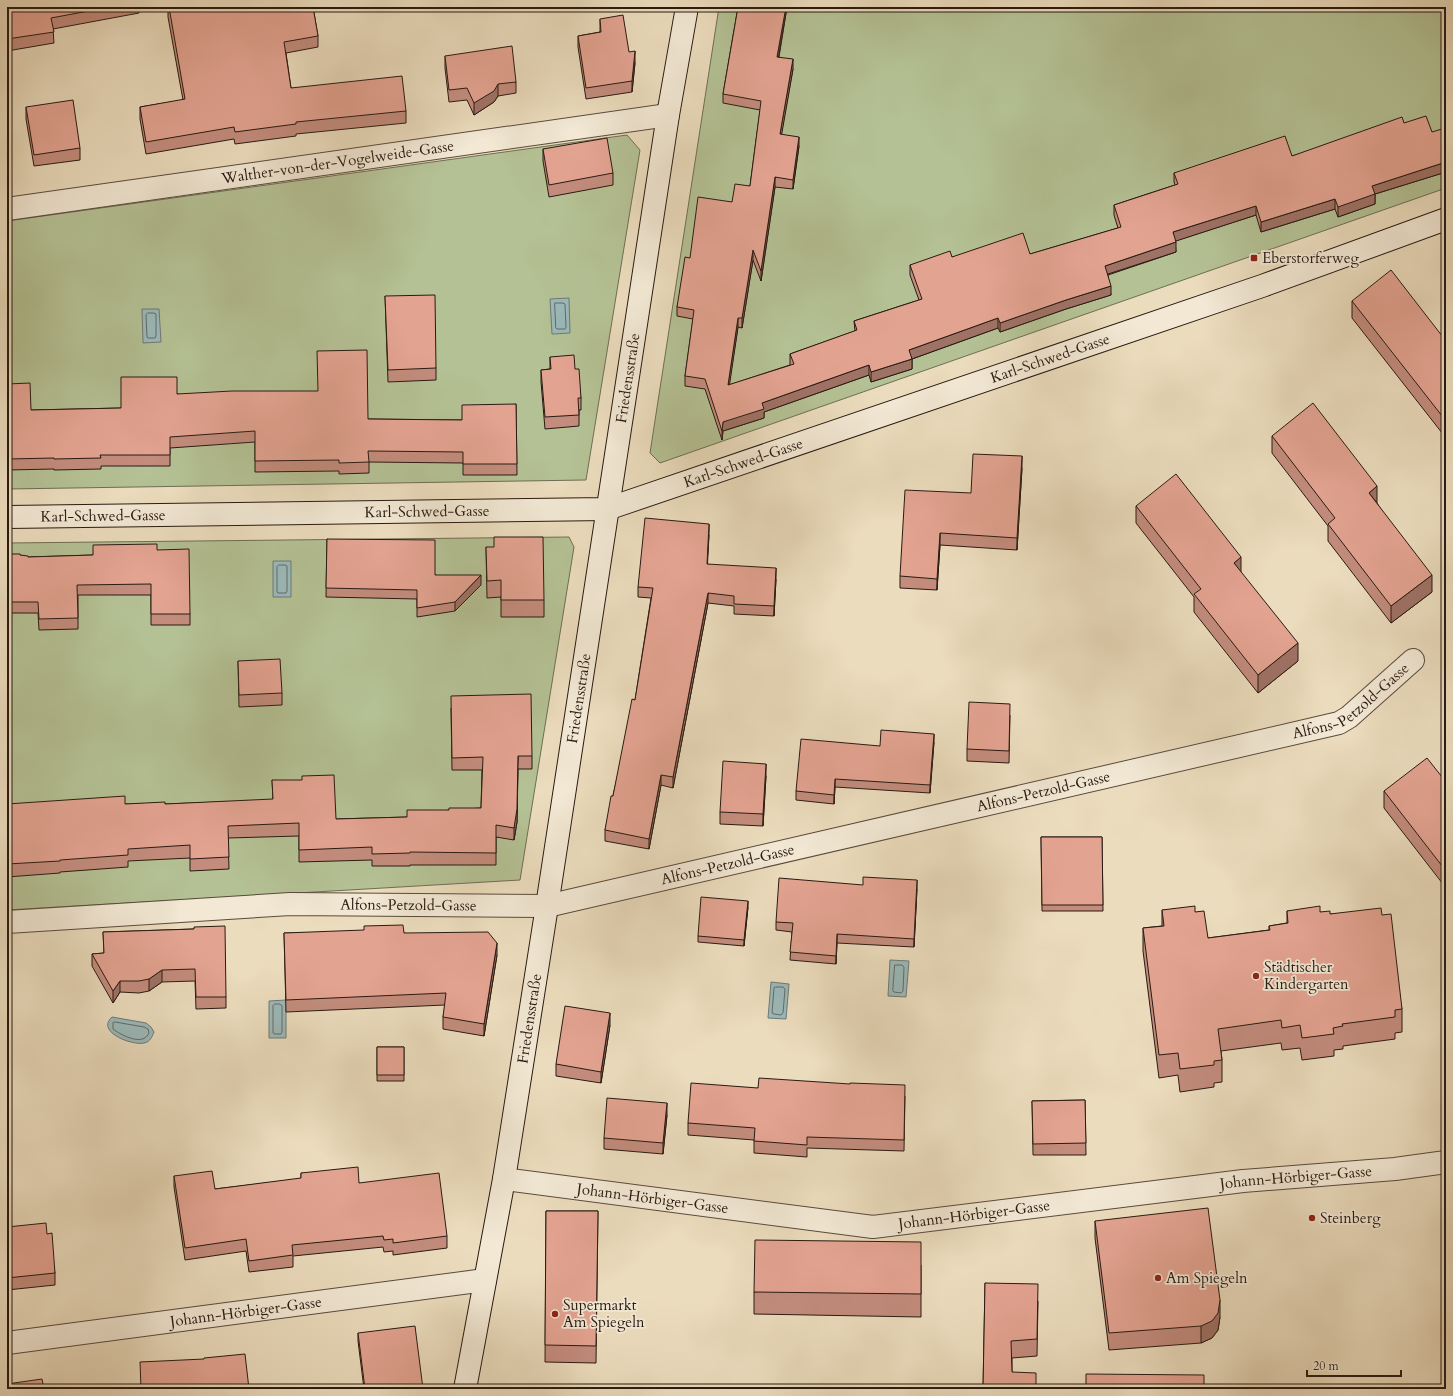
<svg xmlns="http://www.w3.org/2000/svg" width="1453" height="1396" viewBox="0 0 1453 1396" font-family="Cardo,serif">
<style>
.green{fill:#b4c194;stroke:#6e6e53}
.water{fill:#9bb9ba;stroke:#6d7977}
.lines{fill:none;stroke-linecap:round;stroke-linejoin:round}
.shore{stroke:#626a66;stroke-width:1}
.street-casing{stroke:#5a4a3d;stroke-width:24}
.secondary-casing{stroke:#291a12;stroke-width:24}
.street{stroke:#f2e8d4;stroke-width:22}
.secondary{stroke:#f2e8d4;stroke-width:22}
.wall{fill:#c38c7d;stroke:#291a12}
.shaded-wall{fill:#9f7266;stroke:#291a12}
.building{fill:#e3a391;stroke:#291a12}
.poi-dot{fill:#8f2418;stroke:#f2e8d4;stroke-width:1.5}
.labels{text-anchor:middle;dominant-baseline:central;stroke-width:3.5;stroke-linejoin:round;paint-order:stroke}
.street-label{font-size:15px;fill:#291a12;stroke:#f2e8d4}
.poi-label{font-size:15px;fill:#291a12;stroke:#f2e8d4;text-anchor:start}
</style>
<rect width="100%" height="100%" fill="#ebdcbd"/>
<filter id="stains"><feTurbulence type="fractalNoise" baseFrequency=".005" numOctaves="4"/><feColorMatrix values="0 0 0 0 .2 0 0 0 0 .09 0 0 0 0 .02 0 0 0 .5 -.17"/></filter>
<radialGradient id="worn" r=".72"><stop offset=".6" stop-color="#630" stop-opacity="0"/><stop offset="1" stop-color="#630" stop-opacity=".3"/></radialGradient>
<path class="green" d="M 719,7 L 1446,7 L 1446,188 L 660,463 L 650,453 Z
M 627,135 L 640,150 L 586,480 L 7,489 L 7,221 Z
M 569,537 L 574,547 L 520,880 L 7,910 L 7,543 Z"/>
<path class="water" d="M 569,298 L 570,333 L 552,334 L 550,299 Z
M 142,309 L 159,309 L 161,342 L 143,343 Z
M 273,561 L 291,561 L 291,597 L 273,597 Z
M 890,960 L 909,961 L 906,997 L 888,996 Z
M 771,982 L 789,984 L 786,1019 L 768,1018 Z
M 286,1000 L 286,1038 L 269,1038 L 269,1001 Z
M 112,1017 L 146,1023 L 151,1027 L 154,1032 C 152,1037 150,1042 144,1043 C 133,1046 95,1032 112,1017 Z"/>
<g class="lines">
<path class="shore" d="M 555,303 L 563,303 L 565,304 L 566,327 L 565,329 L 557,329 L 556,328 Z
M 148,313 L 154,313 L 156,314 L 156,336 L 155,338 L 148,338 L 147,337 L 146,315 Z
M 279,565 L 285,565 L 287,566 L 287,591 L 286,593 L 278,593 L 277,592 L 277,567 Z
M 895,965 L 902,965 L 904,967 L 903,991 L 901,993 L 894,992 L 893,991 Z
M 776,987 L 783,987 L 785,989 L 783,1013 L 781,1015 L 774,1014 L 772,1013 L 774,988 Z
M 275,1004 L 280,1004 L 282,1006 L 282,1032 L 281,1034 L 275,1034 L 273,1033 L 273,1006 Z
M 115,1022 L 144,1027 L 148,1029 L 149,1033 C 143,1047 121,1035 113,1029 L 113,1023 Z"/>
<defs>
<g id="street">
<path id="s1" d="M 7,209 L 668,115"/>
<path id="s2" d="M 7,922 L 290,904 L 547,906 L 1339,723 L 1349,717 L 1413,660"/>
<path id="s3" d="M 504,1179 L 873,1227 L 1243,1181 L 1395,1169 L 1446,1162"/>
<path id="s4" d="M 7,1343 L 485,1280"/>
</g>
<g id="secondary">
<path id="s5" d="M 7,517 L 607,509 L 1262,286 L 1446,219"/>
<path id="s6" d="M 465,1389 L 504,1179 L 547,906 L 668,115 L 687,7"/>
</g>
</defs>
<use href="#street" class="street-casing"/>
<use href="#secondary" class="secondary-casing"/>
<use href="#street" class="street"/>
<use href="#secondary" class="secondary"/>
</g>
<path class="wall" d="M 7,7 L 139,7 L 139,13 L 53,29 L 54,43 L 7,51 Z
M 168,7 L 313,7 L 318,36 L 318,47 L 286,53 L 291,88 L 406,111 L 406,123 L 296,134 L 296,136 L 235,144 L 234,139 L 146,154 L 140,119 L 140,107 L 183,100 L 168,17 Z
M 738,7 L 787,7 L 779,57 L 793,69 L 781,135 L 799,146 L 793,189 L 775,187 L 761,281 L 753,260 L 742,328 L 738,327 L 729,385 L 790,365 L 790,354 L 855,331 L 854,321 L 919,300 L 910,275 L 910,265 L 952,257 L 1030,254 L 1118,228 L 1114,215 L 1114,205 L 1175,185 L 1174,182 L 1174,173 L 1292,156 L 1404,123 L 1432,132 L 1446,142 L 1446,172 L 1375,194 L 1375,204 L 1338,217 L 1335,209 L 1261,232 L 1256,215 L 1175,241 L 1176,252 L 1108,275 L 1111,295 L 1066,309 L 1000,332 L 998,328 L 912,359 L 912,369 L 871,382 L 869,375 L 764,412 L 764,418 L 723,431 L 722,440 L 705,389 L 685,386 L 685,376 L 693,319 L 677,316 L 677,307 L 690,258 L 732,202 L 750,186 L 760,110 L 723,103 L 723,94 Z
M 600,19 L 629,52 L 635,63 L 632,92 L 586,99 L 578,47 L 578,36 L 600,32 Z
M 445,56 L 516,82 L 516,93 L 498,96 L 494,102 L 474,115 L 467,100 L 449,102 L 445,68 Z
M 26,107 L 80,148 L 80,160 L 34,166 L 26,119 Z
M 543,149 L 613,173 L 613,185 L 549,197 L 543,161 Z
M 385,296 L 436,368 L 436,380 L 388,382 Z
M 1352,301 L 1446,341 L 1446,438 L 1352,318 Z
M 550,357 L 575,369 L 581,398 L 581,410 L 579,410 L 579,426 L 545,429 L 541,382 L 541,370 L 550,369 Z
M 7,384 L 31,410 L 121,408 L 177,394 L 368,419 L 462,420 L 516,404 L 517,475 L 463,475 L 463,463 L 369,462 L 369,473 L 339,474 L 339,471 L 255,472 L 255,442 L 170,448 L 170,466 L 101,466 L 101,469 L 54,470 L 54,469 L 7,470 Z
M 1272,436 L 1377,503 L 1432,592 L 1391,623 L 1328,541 L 1328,526 L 1272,453 Z
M 1022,468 L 1017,550 L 940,545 L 937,590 L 900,588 L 900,576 L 971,493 Z
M 1136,506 L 1298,661 L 1258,693 L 1194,612 L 1194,597 L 1136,523 Z
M 709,535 L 707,564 L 776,579 L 774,616 L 734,614 L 734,606 L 708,603 L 673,788 L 661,785 L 649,849 L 605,841 L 605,830 L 635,700 L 651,598 L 638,597 L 638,587 Z
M 327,539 L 435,575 L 481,585 L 455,611 L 417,617 L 417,599 L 326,597 Z
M 486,547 L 544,600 L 544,617 L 501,617 L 501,597 L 487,598 Z
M 157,550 L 190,614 L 190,625 L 151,625 L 151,595 L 78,595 L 78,629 L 39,630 L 38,613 L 7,613 L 7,554 L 20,555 L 28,557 L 93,555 Z
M 238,661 L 282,693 L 282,705 L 239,707 Z
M 451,708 L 532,756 L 532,769 L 518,769 L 517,822 L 514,840 L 496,837 L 496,865 L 410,865 L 410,866 L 372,866 L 372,860 L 299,862 L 299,836 L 228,838 L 229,869 L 190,871 L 190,858 L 128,861 L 128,867 L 60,872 L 60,873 L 7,877 L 7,804 L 165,804 L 273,800 L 272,780 L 336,819 L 407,817 L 449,810 L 481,808 L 482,770 L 452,770 Z
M 1010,715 L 1009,763 L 967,761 L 967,749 Z
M 934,742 L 930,793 L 835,787 L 834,804 L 796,800 L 796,791 L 880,746 Z
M 766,776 L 763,826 L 720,824 L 720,812 Z
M 1446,782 L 1446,888 L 1384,808 L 1384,791 Z
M 1041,837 L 1102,837 L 1103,911 L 1042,911 Z
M 917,889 L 914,947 L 837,943 L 836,964 L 790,960 L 792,932 L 776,930 L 776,922 Z
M 748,907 L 744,946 L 698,942 L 698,936 Z
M 1162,910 L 1195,912 L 1208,938 L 1269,930 L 1269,926 L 1287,923 L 1287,911 L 1320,912 L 1330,914 L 1382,915 L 1402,1009 L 1402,1032 L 1395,1033 L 1395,1039 L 1343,1046 L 1343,1049 L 1334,1050 L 1334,1056 L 1302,1060 L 1300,1048 L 1282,1050 L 1281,1043 L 1221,1051 L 1222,1060 L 1222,1082 L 1214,1083 L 1214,1087 L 1180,1092 L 1178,1075 L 1159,1078 L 1143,951 L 1143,928 L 1162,926 Z
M 194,929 L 226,997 L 226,1008 L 196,1009 L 195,981 L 162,982 L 149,991 L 139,993 L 120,992 L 113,1003 L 92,966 L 92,954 L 104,953 L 103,932 Z
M 284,933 L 404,933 L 497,955 L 484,1036 L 443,1029 L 443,1017 L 445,1005 L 286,1012 Z
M 7,998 L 8,1014 L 8,1026 L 7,1026 Z
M 610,1025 L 601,1083 L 556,1076 L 556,1064 Z
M 377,1047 L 404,1047 L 404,1081 L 377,1081 Z
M 758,1088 L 905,1096 L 904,1151 L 807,1148 L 807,1157 L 754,1153 L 754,1140 L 688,1135 L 688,1123 Z
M 1085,1100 L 1086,1155 L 1033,1155 L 1032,1101 Z
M 667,1115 L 663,1154 L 604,1149 L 604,1138 Z
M 301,1173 L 359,1183 L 447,1236 L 447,1248 L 393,1255 L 393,1251 L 384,1252 L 383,1247 L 293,1256 L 293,1267 L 249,1272 L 246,1251 L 185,1260 L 174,1187 L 174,1176 L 215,1189 L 301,1179 Z
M 546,1211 L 598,1211 L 596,1363 L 545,1362 Z
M 1095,1221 L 1220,1317 L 1218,1330 L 1212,1338 L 1201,1343 L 1109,1350 L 1095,1238 Z
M 7,1227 L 47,1234 L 55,1273 L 55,1285 L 7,1290 Z
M 921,1265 L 921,1317 L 754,1314 L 754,1292 Z
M 985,1283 L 1038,1301 L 1037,1356 L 1012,1358 L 1012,1372 L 983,1389 Z
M 358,1333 L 423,1389 L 364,1389 L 358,1341 Z"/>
<path class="shaded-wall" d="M 786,7 L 787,7 L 777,66 L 777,57 Z
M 635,51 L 635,63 L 632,92 L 632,81 Z
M 793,59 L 793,69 L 780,144 L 780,134 Z
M 498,84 L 498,96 L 494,102 L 474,115 L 474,103 Z
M 799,137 L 799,146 L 793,189 L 793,180 Z
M 1446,162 L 1446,172 L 1375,194 L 1375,204 L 1338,217 L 1338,207 L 1372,186 Z
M 775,177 L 775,187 L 761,281 L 761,271 Z
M 1335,199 L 1335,209 L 1261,232 L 1261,222 Z
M 1256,206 L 1256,215 L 1173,242 L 1173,232 Z
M 1176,242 L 1176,252 L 1105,275 L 1105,266 Z
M 753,250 L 753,260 L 742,328 L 742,318 Z
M 1111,286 L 1111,295 L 1066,309 L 1000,332 L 1000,323 L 1066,300 Z
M 738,318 L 738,327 L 728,395 L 728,385 Z
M 998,318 L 998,328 L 909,360 L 909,350 Z
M 912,359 L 912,369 L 871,382 L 871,372 Z
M 869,365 L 869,375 L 764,412 L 764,418 L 723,431 L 722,440 L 722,431 L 723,422 L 762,403 Z
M 1022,456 L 1022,468 L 1017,550 L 1017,538 Z
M 1377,486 L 1377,503 L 1369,493 Z
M 709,524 L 709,535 L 707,574 L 707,564 Z
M 940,533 L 940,545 L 937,590 L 937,579 Z
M 1241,557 L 1241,574 L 1234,563 Z
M 776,568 L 776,579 L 774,616 L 774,606 Z
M 481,575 L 481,585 L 455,611 L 455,602 Z
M 1432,575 L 1432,592 L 1391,623 L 1391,606 Z
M 708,593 L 708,603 L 673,788 L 673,777 Z
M 1298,643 L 1298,661 L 1258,693 L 1258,675 Z
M 934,734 L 934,742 L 930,793 L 930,785 Z
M 518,756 L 517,822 L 514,840 L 514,828 Z
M 766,764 L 766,776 L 763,826 L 763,814 Z
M 661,775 L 661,785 L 649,849 L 649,839 Z
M 835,779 L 835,787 L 834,804 L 834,795 Z
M 917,880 L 917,889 L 914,947 L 914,939 Z
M 748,901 L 748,907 L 744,946 L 744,940 Z
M 837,934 L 837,943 L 836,964 L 836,956 Z
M 497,943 L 497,955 L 484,1036 L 484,1024 Z
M 162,970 L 162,982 L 149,991 L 149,979 Z
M 120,981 L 120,992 L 113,1003 L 113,991 Z
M 610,1013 L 610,1025 L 601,1083 L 601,1072 Z
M 667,1103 L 667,1115 L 663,1154 L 663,1143 Z
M 1220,1300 L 1220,1317 L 1218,1330 L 1212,1338 L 1201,1343 L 1201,1326 Z"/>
<path class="building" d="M 7,7 L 110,7 L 51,18 L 54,32 L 7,39 Z
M 169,7 L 313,7 L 318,36 L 284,42 L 291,88 L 402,76 L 406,111 L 296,122 L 296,124 L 235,132 L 234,127 L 146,142 L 140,107 L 185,99 Z
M 738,7 L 786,7 L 777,57 L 793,59 L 780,134 L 799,137 L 793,180 L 775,177 L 761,271 L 753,250 L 742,318 L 738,318 L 728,385 L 794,364 L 790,354 L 857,330 L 854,321 L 922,299 L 910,265 L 950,251 L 952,257 L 1023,233 L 1030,254 L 1121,227 L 1114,205 L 1178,184 L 1174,173 L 1285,136 L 1292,156 L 1402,117 L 1404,123 L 1426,116 L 1432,132 L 1442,129 L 1446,142 L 1446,162 L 1372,186 L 1375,194 L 1338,207 L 1335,199 L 1261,222 L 1256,206 L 1173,232 L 1176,242 L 1105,266 L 1111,286 L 1066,300 L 1000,323 L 998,318 L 909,350 L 912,359 L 871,372 L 869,365 L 762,403 L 764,409 L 723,422 L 722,431 L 705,379 L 685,376 L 694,310 L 677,307 L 685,257 L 690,258 L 698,197 L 732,202 L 735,184 L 750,186 L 761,101 L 723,94 Z
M 623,15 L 629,52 L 635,51 L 632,81 L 586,88 L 578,36 L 601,32 L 600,19 Z
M 512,46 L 516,82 L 498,84 L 494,91 L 474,103 L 467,88 L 449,90 L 445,56 Z
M 73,100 L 80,148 L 34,155 L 26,107 Z
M 607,138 L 613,173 L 549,185 L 543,149 Z
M 1391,270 L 1446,341 L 1446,421 L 1352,301 Z
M 435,295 L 436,368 L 388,370 L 385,296 Z
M 367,350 L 368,419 L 462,420 L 462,405 L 516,404 L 517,464 L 463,464 L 463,452 L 368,451 L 369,462 L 339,463 L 339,460 L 255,461 L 255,431 L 170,437 L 170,455 L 100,455 L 101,458 L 54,459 L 54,458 L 7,459 L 7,384 L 30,383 L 31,410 L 121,408 L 121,377 L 177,377 L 177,394 L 232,391 L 318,391 L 317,351 Z
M 574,355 L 575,369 L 579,369 L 581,398 L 578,398 L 579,415 L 545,417 L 541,370 L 551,369 L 550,357 Z
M 1313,403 L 1377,486 L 1369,493 L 1432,575 L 1391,606 L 1328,524 L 1335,518 L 1272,436 Z
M 973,454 L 1022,456 L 1017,538 L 940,533 L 937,579 L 900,576 L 905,490 L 971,493 Z
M 1176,474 L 1241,557 L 1234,563 L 1298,643 L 1258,675 L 1194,594 L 1201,589 L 1136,506 Z
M 645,518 L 709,524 L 707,564 L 776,568 L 774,606 L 734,604 L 734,596 L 708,593 L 673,777 L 661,775 L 649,839 L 605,830 L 611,796 L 613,796 L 632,699 L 635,700 L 653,588 L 638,587 Z
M 494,537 L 543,537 L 544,600 L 501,600 L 501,580 L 487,581 L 486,547 L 494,547 Z
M 327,539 L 435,540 L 435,575 L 481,575 L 455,602 L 417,608 L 417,590 L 326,588 Z
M 157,544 L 157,550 L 189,549 L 190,614 L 151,614 L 151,584 L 77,585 L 78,618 L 39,619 L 38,602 L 7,602 L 7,554 L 20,554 L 20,555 L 28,556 L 28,557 L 93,555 L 93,545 Z
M 280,659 L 282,693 L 239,695 L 238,661 Z
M 531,694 L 532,756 L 518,756 L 517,809 L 514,828 L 496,825 L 496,853 L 410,852 L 410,853 L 372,854 L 372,847 L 299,850 L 299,823 L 228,826 L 229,857 L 190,859 L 190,845 L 128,849 L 128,855 L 60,860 L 60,861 L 7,864 L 7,804 L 125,796 L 125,804 L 165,802 L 165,804 L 273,799 L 272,780 L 302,780 L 302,776 L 334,775 L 336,819 L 407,817 L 407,810 L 449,810 L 449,808 L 481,808 L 483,757 L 452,758 L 451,696 Z
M 969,702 L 1010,704 L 1009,751 L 967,749 Z
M 881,730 L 934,734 L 930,785 L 835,779 L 834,795 L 796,791 L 801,739 L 880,746 Z
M 1427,758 L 1446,782 L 1446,871 L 1384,791 Z
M 723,761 L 766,764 L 763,814 L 720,812 Z
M 1041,837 L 1102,837 L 1103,905 L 1042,905 Z
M 863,877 L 917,880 L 914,939 L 837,934 L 836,956 L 790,952 L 793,923 L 776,922 L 779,878 L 863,885 Z
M 701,897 L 748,901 L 744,940 L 698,936 Z
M 1195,906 L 1195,912 L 1204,911 L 1208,938 L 1270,930 L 1269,926 L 1288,923 L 1287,911 L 1320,906 L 1320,912 L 1330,911 L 1330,914 L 1381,908 L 1382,915 L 1391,914 L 1402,1009 L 1395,1010 L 1395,1017 L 1342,1024 L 1343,1026 L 1333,1028 L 1334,1034 L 1302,1038 L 1300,1025 L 1282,1028 L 1281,1020 L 1218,1029 L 1222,1060 L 1214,1061 L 1214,1065 L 1180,1069 L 1178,1053 L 1159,1055 L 1143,928 L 1164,926 L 1162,910 Z
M 403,925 L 404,933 L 488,932 L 497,943 L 484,1024 L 443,1017 L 446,993 L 286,1000 L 284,933 L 364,930 L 364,926 Z
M 225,926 L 226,997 L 196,997 L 195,969 L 162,970 L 149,979 L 139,981 L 120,981 L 113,991 L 92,954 L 104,953 L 103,932 L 194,929 L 194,927 Z
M 565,1006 L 610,1013 L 601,1072 L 556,1064 Z
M 377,1047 L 404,1047 L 404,1075 L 377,1075 Z
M 759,1078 L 850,1084 L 850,1083 L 905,1085 L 904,1140 L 807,1137 L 807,1145 L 754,1141 L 755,1128 L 688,1123 L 691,1083 L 758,1088 Z
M 607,1098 L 667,1103 L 663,1143 L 604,1138 Z
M 1085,1100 L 1086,1143 L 1033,1144 L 1032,1101 Z
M 358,1167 L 359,1183 L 439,1173 L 447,1236 L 393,1243 L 393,1239 L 384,1240 L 383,1236 L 292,1245 L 293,1255 L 249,1261 L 246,1239 L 185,1248 L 174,1176 L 212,1171 L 215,1189 L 301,1178 L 301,1173 Z
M 1208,1208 L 1220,1300 L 1218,1313 L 1212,1321 L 1201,1326 L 1109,1333 L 1095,1221 Z
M 546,1211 L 598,1211 L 596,1346 L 545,1345 Z
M 46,1223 L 47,1234 L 52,1233 L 55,1273 L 7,1278 L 7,1227 Z
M 755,1240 L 921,1242 L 921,1294 L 754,1292 Z
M 985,1283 L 1038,1284 L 1037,1339 L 1011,1341 L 1012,1372 L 1036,1373 L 1036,1389 L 983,1389 Z
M 415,1326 L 423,1389 L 365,1389 L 358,1333 Z
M 245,1354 L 249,1389 L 141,1389 L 140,1362 L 204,1359 L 204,1358 Z
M 1086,1374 L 1204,1375 L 1204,1389 L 1086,1389 Z
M 42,1379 L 44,1389 L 7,1389 L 7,1384 Z"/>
<g class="poi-dot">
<rect x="1250" y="254" width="8" height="8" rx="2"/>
<circle cx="1256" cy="976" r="4"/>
<circle cx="1312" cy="1218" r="4"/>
<circle cx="1158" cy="1278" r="4"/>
<circle cx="555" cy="1314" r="4"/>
</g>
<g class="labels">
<g class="street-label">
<text stroke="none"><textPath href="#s1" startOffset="334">Walther-von-der-Vogelweide-Gasse</textPath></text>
<text stroke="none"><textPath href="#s5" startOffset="1068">Karl-Schwed-Gasse</textPath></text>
<text stroke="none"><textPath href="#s6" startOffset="1024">Friedensstraße</textPath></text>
<text stroke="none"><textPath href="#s5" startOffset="744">Karl-Schwed-Gasse</textPath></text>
<text stroke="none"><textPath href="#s5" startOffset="420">Karl-Schwed-Gasse</textPath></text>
<text stroke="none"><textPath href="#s5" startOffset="96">Karl-Schwed-Gasse</textPath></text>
<text stroke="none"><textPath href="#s6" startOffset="700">Friedensstraße</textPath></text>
<text stroke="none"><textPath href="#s2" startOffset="1374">Alfons-Petzold-Gasse</textPath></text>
<text stroke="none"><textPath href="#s2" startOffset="1050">Alfons-Petzold-Gasse</textPath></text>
<text stroke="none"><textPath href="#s2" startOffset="726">Alfons-Petzold-Gasse</textPath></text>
<text stroke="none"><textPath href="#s2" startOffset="402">Alfons-Petzold-Gasse</textPath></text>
<text stroke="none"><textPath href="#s6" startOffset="376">Friedensstraße</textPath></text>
<text stroke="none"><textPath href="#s3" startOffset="798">Johann-Hörbiger-Gasse</textPath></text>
<text stroke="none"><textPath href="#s3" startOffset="150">Johann-Hörbiger-Gasse</textPath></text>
<text stroke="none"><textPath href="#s3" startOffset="474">Johann-Hörbiger-Gasse</textPath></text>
<text stroke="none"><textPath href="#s4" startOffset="241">Johann-Hörbiger-Gasse</textPath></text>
</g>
<g class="poi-label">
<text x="1262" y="258">Eberstorferweg</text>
<text x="1264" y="967">Städtischer<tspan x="1264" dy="17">Kindergarten</tspan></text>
<text x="1320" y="1218">Steinberg</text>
<text x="1166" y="1278">Am Spiegeln</text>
<text x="563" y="1305">Supermarkt<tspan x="563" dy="17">Am Spiegeln</tspan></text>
</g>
</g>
<rect width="1453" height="1396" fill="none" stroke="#ebdcbd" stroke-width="24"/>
<rect x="8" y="8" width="1437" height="1380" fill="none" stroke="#291a12" stroke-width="2"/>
<rect x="12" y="12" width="1429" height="1372" fill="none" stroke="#291a12"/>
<path d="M1307 1370v6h94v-6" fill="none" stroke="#291a12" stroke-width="2"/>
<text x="1313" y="1370" font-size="12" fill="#291a12" stroke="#f2e8d4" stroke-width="3" paint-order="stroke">20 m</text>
<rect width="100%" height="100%" filter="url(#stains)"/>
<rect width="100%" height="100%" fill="url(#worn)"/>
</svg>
